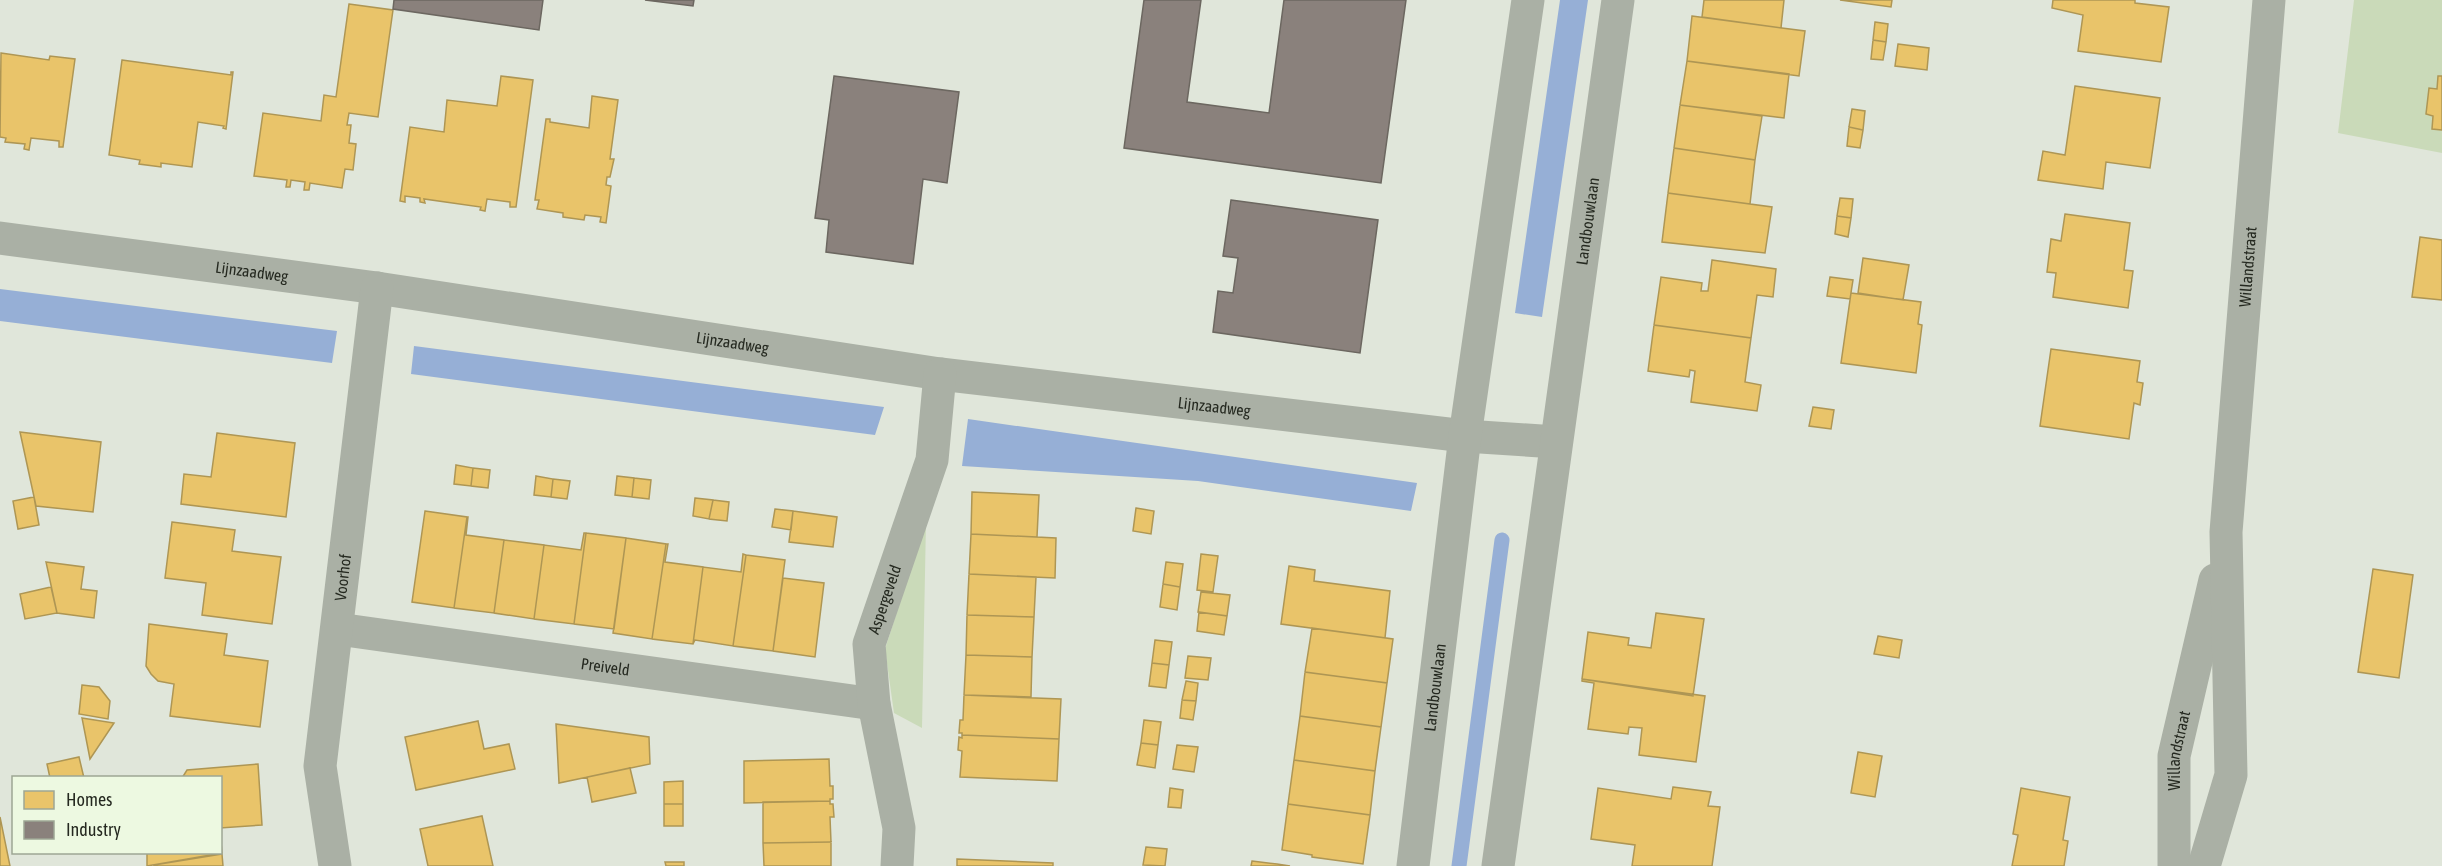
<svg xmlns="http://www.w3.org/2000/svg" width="2442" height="866" viewBox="0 0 2442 866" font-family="'Asap Condensed',sans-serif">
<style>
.green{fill:#cadab9}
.water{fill:#96afd6}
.homes{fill:#e9c46a;stroke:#ae9654;stroke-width:1.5}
.industry{fill:#8a817c;stroke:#6c6760;stroke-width:1.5}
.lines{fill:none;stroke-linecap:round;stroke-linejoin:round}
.stream{stroke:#96afd6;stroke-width:15}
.minor{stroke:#aab0a5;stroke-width:33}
.labels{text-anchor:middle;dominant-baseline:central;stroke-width:6;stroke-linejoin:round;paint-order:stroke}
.street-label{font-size:16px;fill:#252920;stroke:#edf9e1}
</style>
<rect width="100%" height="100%" fill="#e0e6da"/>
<path class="green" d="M 2354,0 L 2442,0 L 2442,153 L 2338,133 Z
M 926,522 L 922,728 L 894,713 L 885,649 Z"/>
<path class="water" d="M 1560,0 L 1588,0 L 1542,317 L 1515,313 Z
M 0,289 L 337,331 L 332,363 L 0,321 Z
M 414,346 L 884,407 L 875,435 L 411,374 Z
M 968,419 L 1417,483 L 1411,511 L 1198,481 L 962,466 Z"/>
<path class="homes" d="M 1704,0 L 1784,0 L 1781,28 L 1702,17 Z
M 1840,0 L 1892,0 L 1891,7 Z
M 2053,0 L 2135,0 L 2135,3 L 2169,7 L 2161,62 L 2078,51 L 2083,15 L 2052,8 Z
M 349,4 L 393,10 L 378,117 L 349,113 L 347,125 L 351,125 L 349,143 L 356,144 L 353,170 L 345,169 L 342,188 L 310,183 L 309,190 L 304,190 L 305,182 L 291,180 L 290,187 L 286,187 L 287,180 L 254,176 L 263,113 L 321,121 L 324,95 L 336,97 Z
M 1692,16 L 1805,31 L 1799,76 L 1687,61 Z
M 1875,22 L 1888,24 L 1886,42 L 1873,40 Z
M 1873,40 L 1886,42 L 1883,60 L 1871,59 Z
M 1898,44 L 1929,48 L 1927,70 L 1895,66 Z
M 1,53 L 49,60 L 50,56 L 75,59 L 63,147 L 59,147 L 59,141 L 31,138 L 29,150 L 24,149 L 25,144 L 5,142 L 6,138 L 0,137 Z
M 122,60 L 231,75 L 231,72 L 233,72 L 226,129 L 223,128 L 224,126 L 198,122 L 192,167 L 161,163 L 161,167 L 139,164 L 140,160 L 109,155 Z
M 1687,61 L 1789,74 L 1784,118 L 1680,105 Z
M 501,76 L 533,80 L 516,207 L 510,207 L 510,202 L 487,199 L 485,211 L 480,210 L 481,207 L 424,199 L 425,203 L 420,202 L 420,198 L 405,196 L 405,202 L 400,201 L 410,127 L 444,132 L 447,100 L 497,106 Z
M 2438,76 L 2442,76 L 2442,130 L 2432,129 L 2433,116 L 2426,114 L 2429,88 L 2437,89 Z
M 2075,86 L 2160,98 L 2150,168 L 2106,162 L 2103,189 L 2038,180 L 2043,151 L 2065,155 Z
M 592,96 L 618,100 L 610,159 L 614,159 L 610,177 L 607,177 L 606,185 L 611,186 L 606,223 L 600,222 L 601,217 L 585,215 L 584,220 L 563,217 L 563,213 L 537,209 L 539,200 L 535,200 L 546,119 L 550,119 L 550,122 L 589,128 Z
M 1680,105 L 1762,116 L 1755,160 L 1674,148 Z
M 1852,109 L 1865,111 L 1863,130 L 1849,127 Z
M 1849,127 L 1863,130 L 1860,148 L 1847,146 Z
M 1674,148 L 1755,160 L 1750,204 L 1668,193 Z
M 1668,193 L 1772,207 L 1765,253 L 1662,242 Z
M 1840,198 L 1853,199 L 1851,218 L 1837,216 Z
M 2065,214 L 2130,223 L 2124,270 L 2133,271 L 2128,308 L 2053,297 L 2056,273 L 2047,272 L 2051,239 L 2061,241 Z
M 1837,216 L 1851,218 L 1848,237 L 1835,234 Z
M 2420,237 L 2442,240 L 2442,300 L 2412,297 Z
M 1863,258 L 1909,265 L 1903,300 L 1858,293 Z
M 1712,260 L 1776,269 L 1773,297 L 1757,295 L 1751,338 L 1654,325 L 1661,277 L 1702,283 L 1701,291 L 1708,291 Z
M 1830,277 L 1853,280 L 1850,299 L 1827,296 Z
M 1851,293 L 1921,302 L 1918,324 L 1922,325 L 1916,373 L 1841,363 Z
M 1654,325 L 1751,338 L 1745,382 L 1761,385 L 1757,411 L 1691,402 L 1695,371 L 1690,370 L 1689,377 L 1648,371 Z
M 2051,349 L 2140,361 L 2137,382 L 2143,383 L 2140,405 L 2134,403 L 2129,439 L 2040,426 Z
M 1813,407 L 1834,410 L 1831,429 L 1809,426 Z
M 20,432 L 101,442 L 93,512 L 36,506 Z
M 217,433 L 295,443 L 286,517 L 181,504 L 184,474 L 211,477 Z
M 456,465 L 473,468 L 471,486 L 454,484 Z
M 473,468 L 490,470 L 488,488 L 471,486 Z
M 536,476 L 553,479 L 551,497 L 534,495 Z
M 617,476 L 634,478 L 632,497 L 615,495 Z
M 634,478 L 651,480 L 649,499 L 632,497 Z
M 553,479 L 570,481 L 567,499 L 551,497 Z
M 972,492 L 1039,495 L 1037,537 L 971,534 Z
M 34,497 L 39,525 L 18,529 L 13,501 Z
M 695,498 L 713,500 L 709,519 L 693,516 Z
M 713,500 L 729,502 L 727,521 L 709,519 Z
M 1136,508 L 1154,511 L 1151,534 L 1133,531 Z
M 775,509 L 793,511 L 791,530 L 772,527 Z
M 425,511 L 467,517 L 454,608 L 412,602 Z
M 793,511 L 837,517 L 833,547 L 789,542 Z
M 467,517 L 468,517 L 466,535 L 504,540 L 494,613 L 454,608 Z
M 172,522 L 235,530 L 232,551 L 281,557 L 272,624 L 202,615 L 206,583 L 165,578 Z
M 584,533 L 586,533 L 574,624 L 534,619 L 544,545 L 581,550 Z
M 586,533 L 626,538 L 614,629 L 574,624 Z
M 971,534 L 1056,538 L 1055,578 L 969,574 Z
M 626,538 L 666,544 L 652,639 L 613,633 Z
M 504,540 L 544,545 L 534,619 L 494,613 Z
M 666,544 L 668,544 L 665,562 L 703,567 L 693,644 L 652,639 Z
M 743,554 L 746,555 L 733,646 L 695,640 L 693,644 L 703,567 L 741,572 Z
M 1201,554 L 1218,556 L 1213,592 L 1197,590 Z
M 746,555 L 785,560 L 773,651 L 733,646 Z
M 46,562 L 84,567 L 81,589 L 97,591 L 94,618 L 57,613 Z
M 1166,562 L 1183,564 L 1180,587 L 1163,584 Z
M 1289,566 L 1315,570 L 1314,581 L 1390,591 L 1385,638 L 1281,624 Z
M 2373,569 L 2413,575 L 2399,678 L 2358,672 Z
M 969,574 L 1036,577 L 1034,617 L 967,615 Z
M 783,578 L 824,583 L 815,657 L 773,651 Z
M 1163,584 L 1180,587 L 1177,610 L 1160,607 Z
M 51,587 L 57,613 L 25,619 L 20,594 Z
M 1201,592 L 1230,595 L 1227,616 L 1198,612 Z
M 1199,612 L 1227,616 L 1224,635 L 1197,631 Z
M 1656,613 L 1704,619 L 1693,696 L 1582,679 L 1588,632 L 1629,638 L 1628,645 L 1651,648 Z
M 967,615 L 1034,617 L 1032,657 L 966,655 Z
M 149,624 L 227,634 L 224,655 L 268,661 L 260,727 L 170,716 L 174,684 L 158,681 L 151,674 L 146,666 Z
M 1312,628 L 1393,639 L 1387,683 L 1305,672 Z
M 1878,636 L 1902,640 L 1899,658 L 1874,654 Z
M 1155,640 L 1172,642 L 1169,665 L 1152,663 Z
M 966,655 L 1032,657 L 1031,697 L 964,695 Z
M 1188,656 L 1211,658 L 1208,680 L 1185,678 Z
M 1152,663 L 1169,665 L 1166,688 L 1149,686 Z
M 1305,672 L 1387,683 L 1381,727 L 1300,716 Z
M 1582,679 L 1705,696 L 1696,762 L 1639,755 L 1642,728 L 1629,727 L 1628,734 L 1588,729 L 1594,683 L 1582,681 Z
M 1186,681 L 1198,683 L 1196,701 L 1182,700 Z
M 82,685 L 99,687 L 110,701 L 108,719 L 79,714 Z
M 964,695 L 1061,699 L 1059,739 L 962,735 L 962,733 L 959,733 L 960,720 L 963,720 Z
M 1182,700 L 1196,701 L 1193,720 L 1180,718 Z
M 1300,716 L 1381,727 L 1375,771 L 1294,760 Z
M 82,718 L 114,723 L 90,759 Z
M 1144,720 L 1161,722 L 1158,745 L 1141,743 Z
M 478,721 L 484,749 L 509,744 L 515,769 L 416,790 L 405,737 Z
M 556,724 L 649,737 L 650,764 L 559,783 Z
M 962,735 L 1059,739 L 1057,781 L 960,777 L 962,751 L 958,750 L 959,737 L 962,738 Z
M 1141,743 L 1158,745 L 1155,768 L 1137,765 Z
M 1177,745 L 1198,747 L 1194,772 L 1173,769 Z
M 1858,752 L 1882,756 L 1875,797 L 1851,793 Z
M 79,757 L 84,778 L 50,778 L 47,764 Z
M 829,759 L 830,786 L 833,786 L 833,799 L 830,799 L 830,801 L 744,803 L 744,761 Z
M 1294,760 L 1375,771 L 1370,815 L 1288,804 Z
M 258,764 L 262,825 L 220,828 L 220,778 L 182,778 L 187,770 Z
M 630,768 L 636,793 L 592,802 L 587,777 Z
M 683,781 L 683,804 L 664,804 L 664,782 Z
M 1673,787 L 1711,792 L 1708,806 L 1720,807 L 1712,866 L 1632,866 L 1635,845 L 1591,839 L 1598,788 L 1671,799 Z
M 1170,788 L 1183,790 L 1181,808 L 1168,807 Z
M 2021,788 L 2070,797 L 2063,840 L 2068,841 L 2064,866 L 2012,866 L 2018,835 L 2013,834 Z
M 830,801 L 830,804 L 833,804 L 834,817 L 830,817 L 831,842 L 763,843 L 763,802 Z
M 664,804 L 683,804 L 683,826 L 664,826 Z
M 1288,804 L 1370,815 L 1363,864 L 1312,857 L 1312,855 L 1282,850 Z
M 482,816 L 493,866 L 428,866 L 420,829 Z
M 0,817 L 10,866 L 0,866 Z
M 220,832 L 222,853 L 147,866 L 147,852 L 220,852 Z
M 831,842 L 831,866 L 764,866 L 763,843 Z
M 1146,847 L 1167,849 L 1165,866 L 1143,865 Z
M 222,854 L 223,866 L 154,866 L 154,865 Z
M 957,859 L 1053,863 L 1053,866 L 957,866 Z
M 1252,861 L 1277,864 L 1290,866 L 1251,866 Z
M 665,862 L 684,862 L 684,866 L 666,866 Z"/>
<path class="industry" d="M 394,0 L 543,0 L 539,30 L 393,9 Z
M 645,0 L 694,0 L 693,6 Z
M 1144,0 L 1201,0 L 1187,102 L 1269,113 L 1284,0 L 1406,0 L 1381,183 L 1124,148 Z
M 834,76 L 959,92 L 947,183 L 923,179 L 913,264 L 826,252 L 829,220 L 815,218 Z
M 1231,200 L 1378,220 L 1360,353 L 1213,332 L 1218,291 L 1233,293 L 1238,258 L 1223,256 Z"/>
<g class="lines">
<path class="stream" d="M 1459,866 L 1502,540"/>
<g class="minor">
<path id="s1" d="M 0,238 L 377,288 L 940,374 L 1465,436 L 1556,442"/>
<path id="s2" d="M 338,629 L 874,704"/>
<path id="s3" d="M 335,866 L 320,766 L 377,288"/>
<path id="s4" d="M 897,866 L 899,828 L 874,704 L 869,644 L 932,460 L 940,374"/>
<path id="s5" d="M 1413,866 L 1465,436 L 1528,0"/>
<path id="s6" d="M 1498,866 L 1618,0"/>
<path id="s7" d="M 2174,866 L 2174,756 L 2215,580"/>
<path id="s8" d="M 2204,866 L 2231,775 L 2226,532 L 2269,0"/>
</g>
</g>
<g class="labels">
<g class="street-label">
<text stroke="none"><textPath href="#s6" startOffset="651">Landbouwlaan</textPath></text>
<text stroke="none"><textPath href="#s8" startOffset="604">Willandstraat</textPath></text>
<text stroke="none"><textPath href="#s1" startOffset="254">Lijnzaadweg</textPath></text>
<text stroke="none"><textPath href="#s1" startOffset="740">Lijnzaadweg</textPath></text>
<text stroke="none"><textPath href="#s1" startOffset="1226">Lijnzaadweg</textPath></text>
<text stroke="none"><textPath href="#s3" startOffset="291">Voorhof</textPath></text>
<text stroke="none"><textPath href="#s4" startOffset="272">Aspergeveld</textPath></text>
<text stroke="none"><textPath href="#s2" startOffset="270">Preiveld</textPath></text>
<text stroke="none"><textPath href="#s5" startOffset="180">Landbouwlaan</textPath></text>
<text stroke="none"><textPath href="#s7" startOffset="116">Willandstraat</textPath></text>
</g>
</g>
<rect x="12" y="776" width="210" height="78" fill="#edf9e1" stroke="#9da694" stroke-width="1.5"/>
<rect x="24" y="791" width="30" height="18" fill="#e9c46a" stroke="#9da694" stroke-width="1.5"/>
<text x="66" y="806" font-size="18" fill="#252920">Homes</text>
<rect x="24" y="821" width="30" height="18" fill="#8a817c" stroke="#9da694" stroke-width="1.5"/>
<text x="66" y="836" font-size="18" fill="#252920">Industry</text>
</svg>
